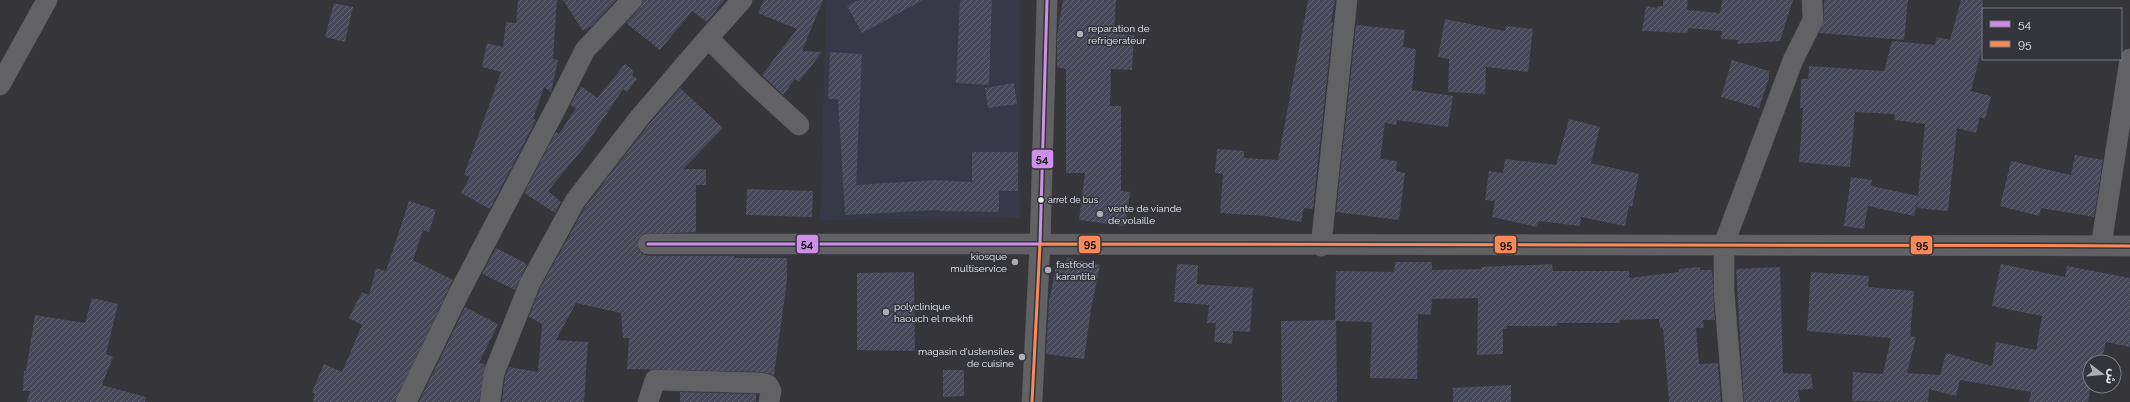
<svg xmlns="http://www.w3.org/2000/svg" width="2130" height="402" viewBox="0 0 2130 402" font-family="Raleway,'Noto Sans Arabic',sans-serif">
<style>
.built{fill:#373946}
.building{fill:url(#building-hatch)}
.lines{fill:none;stroke-linecap:round;stroke-linejoin:round}
.minor-casing{stroke:#535458;stroke-width:21}
.minor{stroke:#626265;stroke-width:20}
.bus-1-casing{stroke:#33343c;stroke-width:6}
.bus-2-casing{stroke:#33343c;stroke-width:6}
.bus-1{stroke:#ce8fe9;stroke-width:3}
.bus-2{stroke:#f98a56;stroke-width:3}
.poi-dot{fill:#adadb2;stroke:#33343c;stroke-width:1.5}
.bus-dot{fill:#edeef3;stroke:#33343c;stroke-width:1.5}
.labels{text-anchor:middle;dominant-baseline:central;stroke-width:3;stroke-linejoin:round;paint-order:stroke}
.bus-label{font-size:9px;fill:#edeef3;stroke:#33343c;text-anchor:start}
.poi-label{font-size:10px;fill:#edeef3;stroke:#33343c;text-anchor:start}
.line-badge{stroke:#33343c;stroke-width:1.5}
.pale-badge-label{font-size:11px;text-anchor:middle;font-weight:bold;fill:#111}
</style>
<defs>
<pattern id="building-hatch" width="6" height="6" patternUnits="userSpaceOnUse"><rect width="6" height="6" fill="#474958"/><path d="M-1 1l2-2M0 6l6-6M5 7l2-2" fill="none" stroke="#626470"/></pattern>
</defs>
<rect width="100%" height="100%" fill="#35353a"/>
<path class="built" d="M 826,0 L 1020,0 L 1020,218 L 820,220 Z"/>
<path class="building" d="M 518,0 L 557,0 L 553,59 L 558,60 L 551,92 L 544,87 L 533,119 L 536,120 L 490,209 L 461,193 L 470,177 L 464,175 L 501,72 L 482,67 L 487,43 L 503,47 L 506,22 L 516,23 Z
M 563,0 L 616,0 L 593,25 L 583,31 Z
M 643,0 L 724,0 L 707,22 L 692,11 L 660,50 L 626,23 L 640,8 Z
M 764,0 L 823,0 L 802,51 L 822,52 L 799,82 L 795,79 L 783,95 L 762,75 L 797,29 L 758,13 Z
M 859,0 L 923,0 L 862,33 L 847,6 Z
M 960,0 L 992,0 L 989,85 L 956,83 Z
M 1063,0 L 1116,0 L 1114,34 L 1134,35 L 1132,70 L 1111,69 L 1110,106 L 1121,106 L 1121,191 L 1130,192 L 1125,226 L 1079,220 L 1085,173 L 1066,173 L 1066,69 L 1057,67 L 1057,36 Z
M 1308,0 L 1335,0 L 1331,22 L 1333,22 L 1313,209 L 1304,208 L 1301,222 L 1265,216 L 1220,213 L 1223,174 L 1215,173 L 1217,149 L 1244,151 L 1244,158 L 1278,160 Z
M 1663,0 L 1688,0 L 1687,10 L 1720,13 L 1722,0 L 1793,0 L 1780,41 L 1737,44 L 1738,40 L 1721,39 L 1722,31 L 1688,28 L 1688,33 L 1642,31 L 1646,6 L 1657,8 L 1658,6 L 1663,6 Z
M 1824,0 L 1908,0 L 1904,40 L 1819,33 L 1824,20 Z
M 1961,0 L 1983,0 L 1983,44 L 1971,91 L 1991,96 L 1985,119 L 1980,117 L 1976,133 L 1957,128 L 1948,211 L 1917,208 L 1918,200 L 1914,216 L 1868,206 L 1864,229 L 1844,226 L 1851,177 L 1872,180 L 1871,186 L 1918,196 L 1925,124 L 1894,120 L 1895,114 L 1855,112 L 1850,167 L 1799,162 L 1803,108 L 1800,108 L 1801,79 L 1808,79 L 1809,66 L 1884,71 L 1892,41 L 1935,45 L 1937,37 L 1950,40 Z
M 334,3 L 353,7 L 345,42 L 325,37 Z
M 1445,19 L 1505,31 L 1506,26 L 1533,29 L 1528,72 L 1486,67 L 1485,94 L 1448,92 L 1449,59 L 1438,57 Z
M 1356,25 L 1405,30 L 1403,47 L 1416,49 L 1412,90 L 1453,96 L 1448,127 L 1397,120 L 1396,125 L 1385,123 L 1380,159 L 1397,161 L 1396,171 L 1405,173 L 1399,220 L 1336,212 Z
M 830,52 L 862,54 L 856,185 L 936,180 L 972,182 L 972,152 L 1018,152 L 1018,191 L 999,191 L 999,212 L 938,211 L 938,210 L 845,215 L 838,99 L 828,99 Z
M 1732,60 L 1769,71 L 1769,78 L 1759,108 L 1721,97 Z
M 625,64 L 634,71 L 632,75 L 637,79 L 627,92 L 623,89 L 586,145 L 548,191 L 561,202 L 555,213 L 524,193 L 556,132 L 559,134 L 576,108 L 570,105 L 581,86 L 597,98 Z
M 1014,83 L 1017,104 L 988,108 L 985,88 Z
M 680,88 L 723,128 L 683,169 L 706,169 L 706,185 L 696,185 L 696,232 L 643,234 L 638,239 L 638,249 L 642,254 L 648,256 L 734,256 L 734,258 L 787,258 L 787,280 L 774,375 L 762,372 L 627,369 L 629,338 L 623,338 L 621,313 L 576,303 L 556,340 L 588,342 L 584,402 L 502,402 L 505,376 L 509,367 L 538,372 L 542,324 L 529,317 L 540,288 L 585,207 L 649,124 Z
M 1569,119 L 1600,127 L 1591,163 L 1639,174 L 1632,207 L 1629,206 L 1625,226 L 1581,217 L 1580,226 L 1539,221 L 1537,227 L 1492,217 L 1495,201 L 1485,200 L 1489,171 L 1503,173 L 1505,159 L 1556,165 Z
M 2075,155 L 2103,160 L 2094,217 L 2041,208 L 2039,216 L 2000,206 L 2011,161 L 2071,175 Z
M 747,189 L 813,191 L 812,217 L 746,215 Z
M 409,201 L 436,210 L 429,232 L 423,230 L 413,260 L 453,280 L 395,402 L 313,402 L 315,394 L 312,392 L 324,364 L 342,372 L 362,325 L 349,318 L 362,292 L 369,295 L 376,268 L 386,271 Z
M 496,248 L 527,264 L 515,290 L 482,274 Z
M 1067,258 L 1100,265 L 1091,309 L 1084,359 L 1046,354 L 1049,302 L 1056,266 L 1065,268 Z
M 1395,262 L 1432,262 L 1432,270 L 1481,269 L 1481,267 L 1552,264 L 1553,271 L 1629,271 L 1629,278 L 1679,272 L 1679,269 L 1700,267 L 1700,270 L 1712,270 L 1715,320 L 1703,320 L 1704,328 L 1696,328 L 1699,364 L 1718,363 L 1721,402 L 1669,402 L 1663,328 L 1660,328 L 1659,319 L 1620,320 L 1620,323 L 1557,323 L 1557,326 L 1507,326 L 1507,329 L 1503,329 L 1503,354 L 1477,355 L 1478,298 L 1432,299 L 1431,315 L 1418,314 L 1417,379 L 1370,378 L 1372,322 L 1336,321 L 1337,402 L 1282,402 L 1281,321 L 1335,320 L 1336,271 L 1394,272 Z
M 1177,264 L 1198,265 L 1197,284 L 1253,288 L 1250,332 L 1233,331 L 1232,344 L 1214,342 L 1216,323 L 1207,323 L 1209,305 L 1174,302 Z
M 2001,264 L 2065,277 L 2067,266 L 2130,278 L 2130,347 L 2106,342 L 2101,362 L 2090,362 L 2090,386 L 2095,386 L 2094,391 L 2090,390 L 2088,402 L 2029,402 L 2031,392 L 1960,380 L 1956,396 L 1929,389 L 1928,402 L 1852,401 L 1853,372 L 1883,374 L 1891,338 L 1807,331 L 1811,272 L 1869,276 L 1868,287 L 1914,291 L 1910,336 L 1916,337 L 1907,373 L 1940,375 L 1946,353 L 1992,366 L 1996,342 L 2036,350 L 2042,316 L 1992,306 Z
M 1780,267 L 1783,373 L 1811,374 L 1813,389 L 1798,390 L 1800,402 L 1744,402 L 1736,269 Z
M 914,272 L 915,351 L 857,350 L 857,273 Z
M 92,298 L 118,304 L 106,354 L 113,357 L 102,385 L 146,397 L 145,402 L 27,402 L 30,391 L 23,391 L 24,371 L 26,371 L 35,315 L 85,323 Z
M 465,307 L 498,324 L 479,363 L 485,364 L 479,402 L 419,402 Z
M 943,370 L 964,370 L 964,396 L 943,397 Z
M 1511,385 L 1511,402 L 1453,402 L 1453,388 Z
M 680,392 L 756,394 L 756,402 L 680,402 Z"/>
<g class="lines">
<defs>
<path id="minor" d="M 708,38 L 742,0
M 0,85 L 47,0
M 648,244 L 1040,244 L 1047,0
M 1321,246 L 1347,0
M 2101,246 L 2130,59
M 406,402 L 460,291 L 557,106 L 585,50 L 632,0
M 490,402 L 494,373 L 530,283 L 575,201 L 640,117 L 708,38 L 752,82 L 799,125
M 648,402 L 655,380 L 762,383 L 768,385 L 771,391 L 769,402
M 1032,402 L 1040,244 C 1404,246 1767,243 2130,246
M 1733,402 L 1724,291 L 1724,244 L 1793,60 L 1813,20 L 1812,0"/>
</defs>
<use href="#minor" class="minor-casing"/>
<use href="#minor" class="minor"/>
<defs>
<path id="bus-1" d="M 648,244 L 1040,244 L 1047,0"/>
<path id="bus-2" d="M 1032,402 L 1040,244 C 1404,246 1767,243 2130,246"/>
</defs>
<use href="#bus-1" class="bus-1-casing"/>
<use href="#bus-2" class="bus-2-casing"/>
<use href="#bus-1" class="bus-1"/>
<use href="#bus-2" class="bus-2"/>
</g>
<g class="poi-dot">
<circle cx="1080" cy="34" r="4"/>
<circle cx="1100" cy="214" r="4"/>
<circle cx="1015" cy="262" r="4"/>
<circle cx="1048" cy="270" r="4"/>
<circle cx="886" cy="312" r="4"/>
<circle cx="1022" cy="357" r="4"/>
</g>
<circle class="bus-dot" cx="1041" cy="200" r="3.5"/>
<g class="labels">
<g class="bus-label">
<text x="1048" y="200">arret de bus</text>
</g>
<g class="poi-label">
<text x="1088" y="28">reparation de<tspan x="1088" dy="12">refrigerateur</tspan></text>
<text x="1108" y="208">vente de viande<tspan x="1108" dy="12">de volaille</tspan></text>
<text x="1007" y="256" text-anchor="end">kiosque<tspan x="1007" dy="12">multiservice</tspan></text>
<text x="1056" y="264">fastfood<tspan x="1056" dy="12">karantita</tspan></text>
<text x="894" y="306">polyclinique<tspan x="894" dy="12">haouch el mekhfi</tspan></text>
<text x="1014" y="351" text-anchor="end">magasin d'ustensiles<tspan x="1014" dy="12">de cuisine</tspan></text>
</g>
</g>
<g class="line-badge">
<rect x="1031" y="149" width="23" height="20" rx="4" fill="#ce8fe9"/>
<rect x="796" y="234" width="23" height="20" rx="4" fill="#ce8fe9"/>
<rect x="1078" y="235" width="23" height="19" rx="4" fill="#f98a56"/>
<rect x="1494" y="235" width="23" height="19" rx="4" fill="#f98a56"/>
<rect x="1910" y="235" width="23" height="20" rx="4" fill="#f98a56"/>
</g>
<g class="pale-badge-label">
<text x="1042" y="163">54</text>
<text x="807" y="248">54</text>
<text x="1090" y="248">95</text>
<text x="1506" y="249">95</text>
<text x="1922" y="249">95</text>
</g>
<rect x="1982" y="8" width="140" height="52" fill="#33343c" stroke="#7d7e85"/>
<rect x="1990" y="21" width="20" height="6" fill="#ce8fe9" stroke="#7d7e85"/>
<text x="2018" y="28" font-size="12" fill="#edeef3">54</text>
<rect x="1990" y="41" width="20" height="6" fill="#f98a56" stroke="#7d7e85"/>
<text x="2018" y="48" font-size="12" fill="#edeef3">95</text>
<g transform="translate(2102 374) rotate(106)"><circle r="19" fill="#33343c" stroke="#7d7e85"/>
<path d="M0-3L7 15L0 10L-7 15Z" fill="#adadb2"/>
<text y="-6" font-size="11" font-weight="bold" text-anchor="middle" fill="#edeef3">ش</text>
</g>
</svg>
